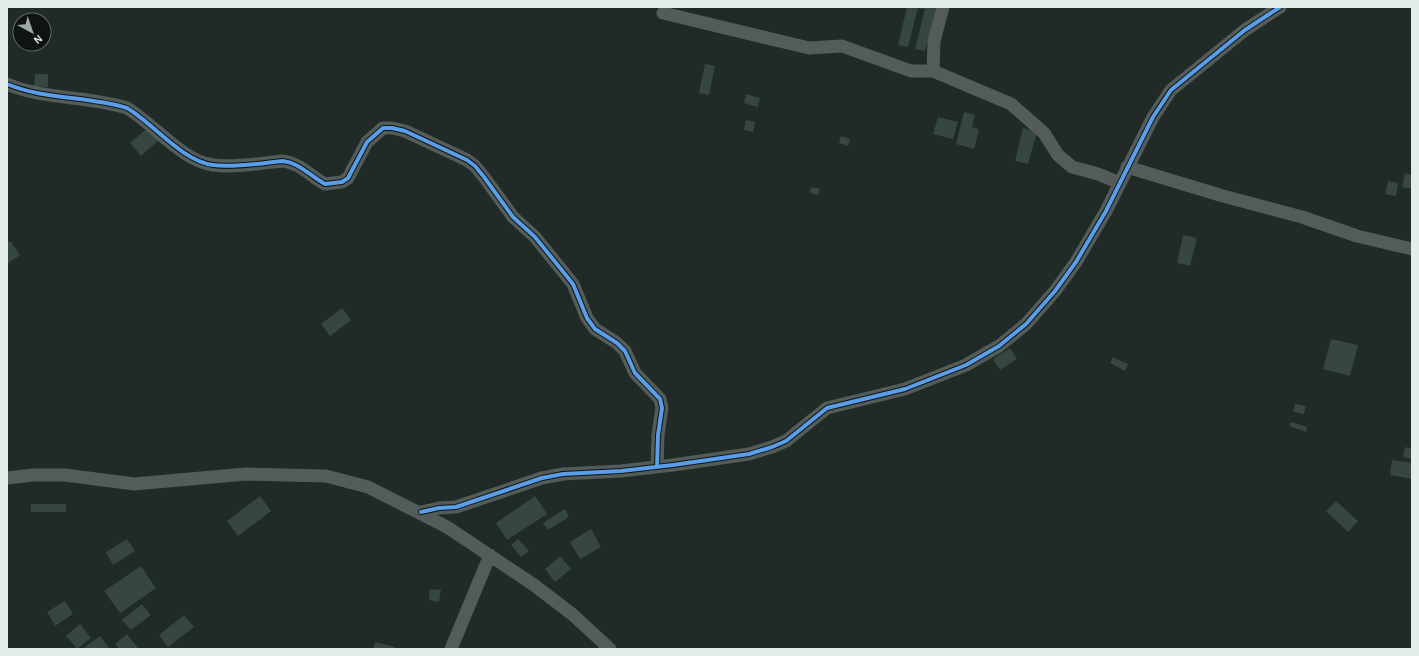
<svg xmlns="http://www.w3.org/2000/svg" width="1419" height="656" viewBox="0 0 1419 656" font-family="'Alegreya Sans',sans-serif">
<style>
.building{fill:#364641}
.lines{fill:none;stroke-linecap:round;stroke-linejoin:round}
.minor{stroke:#545c59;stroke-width:13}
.cycleway-casing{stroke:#0d1411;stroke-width:6}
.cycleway{stroke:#5a9eea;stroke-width:4}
</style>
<rect width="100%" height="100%" fill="#202a26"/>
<path class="building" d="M 907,7 L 936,7 L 925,51 L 915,49 L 925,9 L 918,8 L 908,47 L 898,45 Z
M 705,64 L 715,66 L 709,95 L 699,93 Z
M 35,74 L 48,74 L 48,87 L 34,86 Z
M 746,94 L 760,98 L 758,107 L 744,103 Z
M 964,112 L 975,115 L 972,127 L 979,129 L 974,149 L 956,144 Z
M 938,117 L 958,122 L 953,139 L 933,134 Z
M 746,120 L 755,122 L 753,132 L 744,130 Z
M 149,127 L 160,139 L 141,156 L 130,143 Z
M 1023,128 L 1037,132 L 1028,164 L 1015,161 Z
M 841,136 L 850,139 L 848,146 L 839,143 Z
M 1405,173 L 1412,175 L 1412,189 L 1402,187 Z
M 1388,181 L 1398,183 L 1396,196 L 1385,194 Z
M 811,187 L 820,189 L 818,195 L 810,193 Z
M 1183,235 L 1197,238 L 1190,266 L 1177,263 Z
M 10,241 L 20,255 L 7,264 L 7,243 Z
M 342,308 L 351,320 L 330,336 L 321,324 Z
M 1331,339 L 1358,345 L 1350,376 L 1323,369 Z
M 1010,348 L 1017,359 L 1000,370 L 993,359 Z
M 1113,357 L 1128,364 L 1125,371 L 1110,363 Z
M 1295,404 L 1306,406 L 1304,414 L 1293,412 Z
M 1291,422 L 1307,427 L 1306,432 L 1289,426 Z
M 1405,447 L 1412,449 L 1412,459 L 1403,457 Z
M 1392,460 L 1412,463 L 1412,479 L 1390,475 Z
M 260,496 L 271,511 L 238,536 L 227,521 Z
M 535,496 L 547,514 L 507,540 L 496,523 Z
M 1336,501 L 1358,521 L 1348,532 L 1326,511 Z
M 31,504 L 66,504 L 66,512 L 31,512 Z
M 565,509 L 569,517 L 548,530 L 543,523 Z
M 591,529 L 601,547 L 580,559 L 570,542 Z
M 127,539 L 135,551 L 113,565 L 106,552 Z
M 518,539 L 529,551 L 521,557 L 511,545 Z
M 560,556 L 571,569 L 555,582 L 545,569 Z
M 141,566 L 156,588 L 120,613 L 104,591 Z
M 430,589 L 441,590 L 439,602 L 429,600 Z
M 65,601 L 73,614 L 55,626 L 47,612 Z
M 142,604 L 151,615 L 131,630 L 122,620 Z
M 184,615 L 194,627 L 168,647 L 159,635 Z
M 80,624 L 91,638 L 77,649 L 66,636 Z
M 127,634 L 138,648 L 136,649 L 119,649 L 115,644 Z
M 100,636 L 110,649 L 82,649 Z
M 375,642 L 395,647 L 395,649 L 373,649 Z"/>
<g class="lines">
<path class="minor" d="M 663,13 L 809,48 L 842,46 L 911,71 L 933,71 L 1011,104 L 1044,133 L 1058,155 L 1072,167 L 1098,174 L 1120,183
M 933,71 L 934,41 L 943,7
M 7,84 C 45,100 88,96 127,108 C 154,124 182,161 213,165 C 235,168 261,163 283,161 C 300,163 310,176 325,184 L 342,182 L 348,178 L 367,142 L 383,128 L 392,128 L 405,131 L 467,160 L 475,166 L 484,177 L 513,217 L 535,237 L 573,284 L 587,318 L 595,329 L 617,343 L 625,351 L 635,373 L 660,399 L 662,408 L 658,435 L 657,467
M 1127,167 L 1223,196 L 1302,217 L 1357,236 L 1412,249
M 7,478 L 33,475 L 65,475 L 134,484 L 246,474 L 326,476 L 368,487 L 447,527 L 534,585 L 572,614 L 610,649
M 421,512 L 439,508 L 456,507 L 542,478 L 563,474 L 621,471 L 673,465 L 749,454 L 772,447 L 786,441 L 827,408 L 905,389 L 966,365 L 999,346 L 1026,324 L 1055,291 L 1076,262 L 1106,211 L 1153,117 L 1171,90 L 1245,30 L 1280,7
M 451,649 L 490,555"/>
<defs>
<path id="cycleway" d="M 7,84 C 45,100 88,96 127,108 C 154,124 182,161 213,165 C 235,168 261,163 283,161 C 300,163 310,176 325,184 L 342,182 L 348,178 L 367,142 L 383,128 L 392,128 L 405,131 L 467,160 L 475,166 L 484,177 L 513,217 L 535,237 L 573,284 L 587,318 L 595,329 L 617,343 L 625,351 L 635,373 L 660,399 L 662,408 L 658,435 L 657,467
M 421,512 L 439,508 L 456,507 L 542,478 L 563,474 L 621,471 L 673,465 L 749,454 L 772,447 L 786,441 L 827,408 L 905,389 L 966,365 L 999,346 L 1026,324 L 1055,291 L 1076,262 L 1106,211 L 1153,117 L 1171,90 L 1245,30 L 1280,7"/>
</defs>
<use href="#cycleway" class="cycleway-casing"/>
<use href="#cycleway" class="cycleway"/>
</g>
<rect width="1419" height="656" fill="none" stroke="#e2ece8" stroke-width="16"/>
<g transform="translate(32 32) rotate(140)"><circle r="19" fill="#0d1411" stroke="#626a67"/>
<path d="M0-3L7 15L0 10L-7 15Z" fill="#9ea8a4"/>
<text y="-6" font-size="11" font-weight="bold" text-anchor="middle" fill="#e2ece8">N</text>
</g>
</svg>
